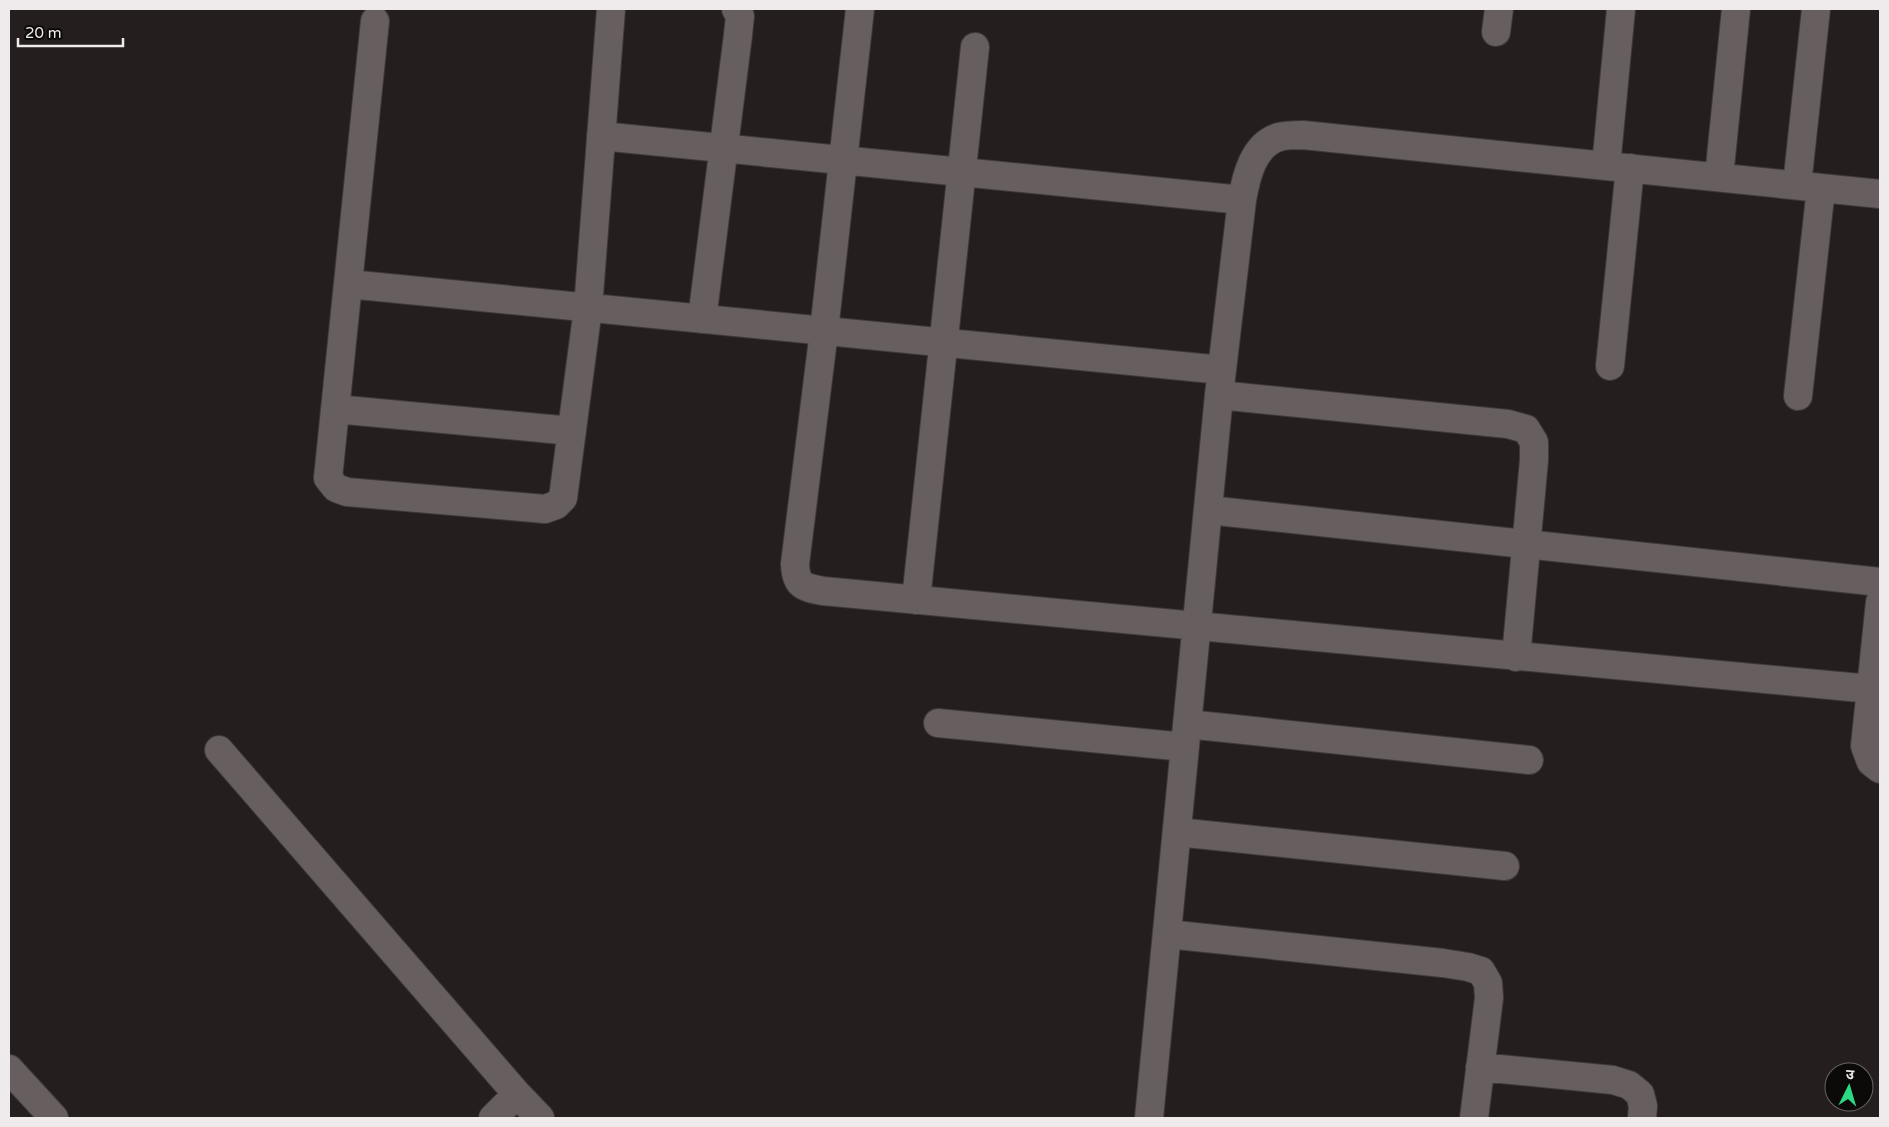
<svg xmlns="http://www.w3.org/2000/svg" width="1889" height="1127" viewBox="0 0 1889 1127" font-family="'Varela Round','Noto Sans Devanagari',sans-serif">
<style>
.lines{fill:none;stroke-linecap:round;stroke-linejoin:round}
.minor-casing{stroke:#403a3b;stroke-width:30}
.minor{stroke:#675e5f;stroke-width:28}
</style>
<rect width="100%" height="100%" fill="#251e1f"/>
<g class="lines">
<defs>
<path id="minor" d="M 860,9 L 824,331 L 795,564 C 796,586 803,587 823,591 L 1871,689
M 375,21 L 328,478 L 336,488 L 347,492 L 545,509 L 556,505 L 563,498 L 588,308 L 611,9
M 1496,32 L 1499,9
M 601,136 L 1242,200
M 1606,166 L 1621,9
M 1719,177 L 1736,9
M 1797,185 L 1816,9
M 348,284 L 1222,370
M 702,319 L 738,35 L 740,16 L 736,9
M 1610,366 L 1630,168
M 1219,395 L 1508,424 L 1526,429 L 1534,442 L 1534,460 L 1516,657
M 1798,396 L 1821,188
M 335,409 L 572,431
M 1208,510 L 1880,582
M 916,600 L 975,47
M 1880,602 L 1865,746 L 1871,762 L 1880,769
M 938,723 L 1185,747
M 1187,724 L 1529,760
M 219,750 L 517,1094 L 540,1118
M 1177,832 L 1505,866
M 1167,934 L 1443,963 L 1468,967 L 1481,971 L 1488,983 L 1489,998 L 1474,1118
M 1480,1067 L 1613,1080 L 1629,1085 L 1640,1094 L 1643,1106 L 1642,1118
M 9,1069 L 54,1118
M 493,1118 L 517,1094
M 1149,1118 L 1219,395 L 1242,200 C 1246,177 1253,145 1279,137 C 1286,135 1296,135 1303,135 L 1880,194"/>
</defs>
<use href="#minor" class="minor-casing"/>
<use href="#minor" class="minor"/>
</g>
<rect width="1889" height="1127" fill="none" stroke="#efeaeb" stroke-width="20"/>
<g transform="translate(1849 1087) rotate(5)"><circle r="24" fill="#0c0909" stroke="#676363"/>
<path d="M0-4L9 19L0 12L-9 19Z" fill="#2cd884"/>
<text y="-8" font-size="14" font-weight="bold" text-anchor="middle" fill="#efeaeb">उ</text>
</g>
<path d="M18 38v8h105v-8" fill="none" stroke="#efeaeb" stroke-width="2.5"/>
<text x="25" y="38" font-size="15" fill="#efeaeb" stroke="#0c0909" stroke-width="4" paint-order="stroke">20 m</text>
</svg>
